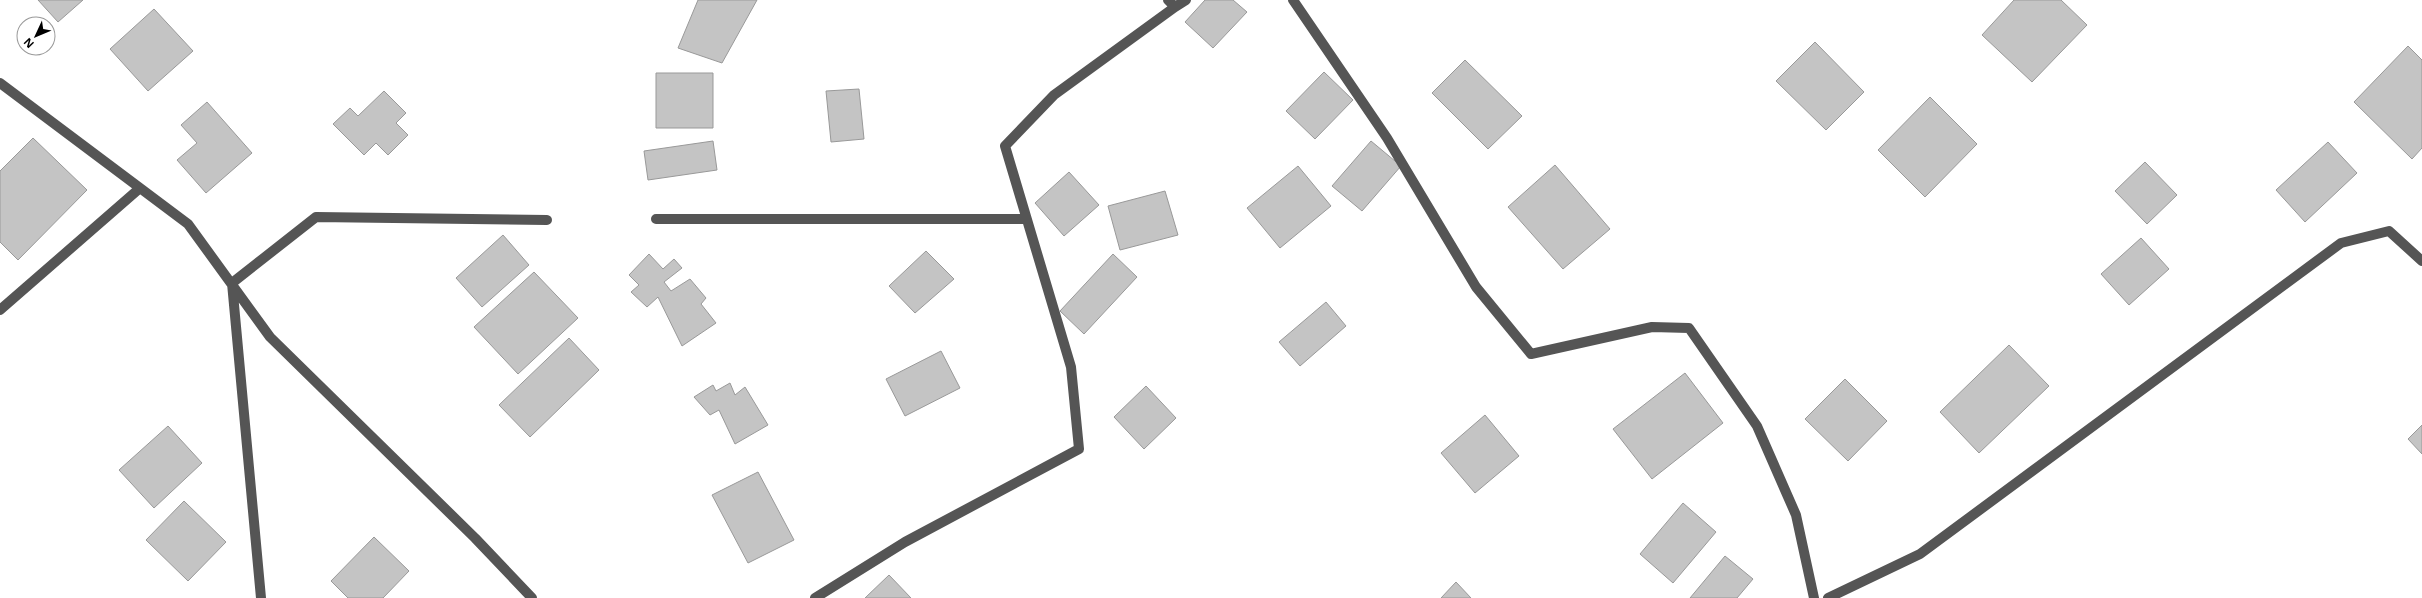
<svg xmlns="http://www.w3.org/2000/svg" width="2422" height="598" viewBox="0 0 2422 598" font-family="'Noto Sans',sans-serif">
<style>
.building{fill:#c4c4c4;stroke:#999}
.lines{fill:none;stroke-linecap:round;stroke-linejoin:round}
.minor{stroke:#555;stroke-width:10}
</style>
<rect width="100%" height="100%" fill="#fff"/>
<path class="building" d="M 38,0 L 83,0 L 58,22 Z
M 698,0 L 757,0 L 722,63 L 678,48 Z
M 1205,0 L 1233,0 L 1247,12 L 1213,48 L 1185,22 Z
M 2014,0 L 2061,0 L 2087,25 L 2032,82 L 1982,35 Z
M 154,9 L 193,51 L 148,91 L 110,49 Z
M 1815,42 L 1864,92 L 1826,130 L 1776,81 Z
M 2408,46 L 2422,60 L 2422,148 L 2412,159 L 2354,102 Z
M 1465,60 L 1522,116 L 1488,149 L 1432,93 Z
M 1324,72 L 1353,100 L 1315,139 L 1286,111 Z
M 656,73 L 713,73 L 713,128 L 656,128 Z
M 859,89 L 864,139 L 831,142 L 826,91 Z
M 384,91 L 406,113 L 396,123 L 408,135 L 388,155 L 376,143 L 364,155 L 333,124 L 350,108 L 358,116 Z
M 1930,97 L 1977,144 L 1925,197 L 1878,150 Z
M 207,102 L 252,153 L 206,193 L 177,160 L 197,143 L 181,125 Z
M 33,138 L 87,190 L 18,260 L 0,242 L 0,171 Z
M 713,141 L 717,170 L 648,180 L 644,151 Z
M 1371,141 L 1401,166 L 1362,211 L 1332,186 Z
M 2328,142 L 2357,173 L 2305,222 L 2276,190 Z
M 2145,162 L 2177,195 L 2147,224 L 2115,191 Z
M 1555,165 L 1610,229 L 1563,269 L 1508,207 Z
M 1298,166 L 1331,206 L 1280,248 L 1247,208 Z
M 1069,172 L 1099,205 L 1064,236 L 1035,203 Z
M 1165,191 L 1178,235 L 1120,250 L 1108,206 Z
M 503,235 L 529,265 L 482,307 L 456,278 Z
M 2141,238 L 2169,269 L 2129,305 L 2101,274 Z
M 926,251 L 954,279 L 915,313 L 889,286 Z
M 649,254 L 663,269 L 674,259 L 682,268 L 664,282 L 671,291 L 690,279 L 706,298 L 701,304 L 716,323 L 682,346 L 658,297 L 647,307 L 631,292 L 639,285 L 629,275 Z
M 1113,254 L 1137,277 L 1084,334 L 1060,311 Z
M 534,272 L 578,318 L 518,374 L 474,327 Z
M 1326,302 L 1346,326 L 1300,366 L 1279,342 Z
M 569,338 L 599,370 L 530,437 L 499,405 Z
M 2009,345 L 2049,386 L 1979,453 L 1940,412 Z
M 941,351 L 960,388 L 905,416 L 886,379 Z
M 1685,373 L 1723,423 L 1652,479 L 1613,429 Z
M 1845,379 L 1887,421 L 1848,461 L 1805,419 Z
M 730,383 L 735,395 L 745,387 L 768,425 L 735,444 L 719,410 L 710,415 L 694,397 L 713,385 L 716,391 Z
M 1146,386 L 1176,418 L 1144,449 L 1114,417 Z
M 1485,415 L 1519,456 L 1475,493 L 1441,453 Z
M 2422,425 L 2422,454 L 2408,439 Z
M 168,426 L 202,463 L 154,508 L 119,470 Z
M 758,472 L 794,540 L 748,563 L 712,495 Z
M 184,501 L 226,542 L 188,581 L 146,540 Z
M 1683,503 L 1716,532 L 1673,583 L 1640,554 Z
M 374,537 L 409,571 L 383,598 L 348,598 L 331,581 Z
M 1725,556 L 1753,579 L 1737,598 L 1690,598 Z
M 889,575 L 911,598 L 865,598 Z
M 1456,582 L 1471,598 L 1441,598 Z"/>
<g class="lines">
<path class="minor" d="M 1168,0 L 1175,7 L 1186,0
M 1293,0 L 1387,138 L 1476,287 L 1531,354 L 1652,327 L 1689,328 L 1757,426 L 1796,515 L 1814,598
M 0,83 L 188,224 L 270,337 L 475,538 L 532,598
M 656,219 L 1026,219
M 0,310 L 140,188
M 261,598 L 232,283 L 316,217 L 547,220
M 815,598 L 905,542 L 1079,449 L 1071,367 L 1005,146 L 1054,95 L 1175,7
M 1828,598 L 1920,554 L 2341,243 L 2389,231 L 2422,261"/>
</g>
<g transform="translate(36 36) rotate(226)"><circle r="19" fill="#ffffff" stroke="#999999"/>
<path d="M0-3L7 15L0 10L-7 15Z" fill="#000000"/>
<text y="-6" font-size="11" font-weight="bold" text-anchor="middle" fill="#000000">N</text>
</g>
</svg>
